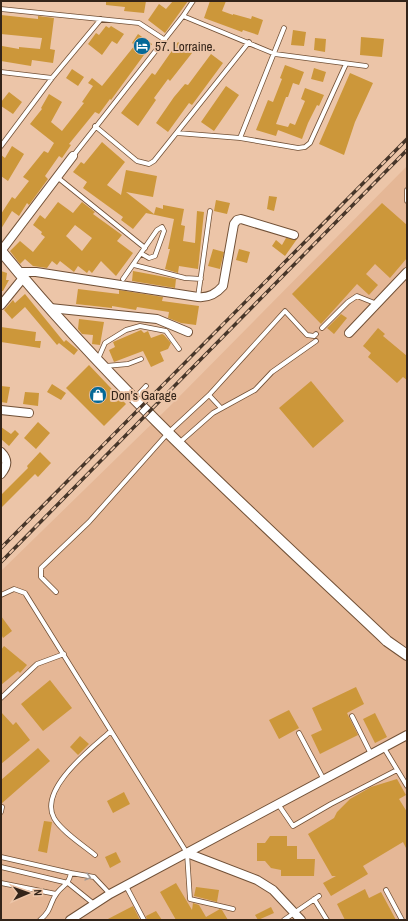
<svg xmlns="http://www.w3.org/2000/svg" width="408" height="921" viewBox="0 0 408 921" font-family="'Archivo Narrow',sans-serif">
<style>
.built{fill:#e5b796}
.building{fill:#cc973a;fill-rule:evenodd}
.lines{fill:none;stroke-linecap:round;stroke-linejoin:round}
.service-casing{stroke:#715036;stroke-width:5.5}
.minor-casing{stroke:#715036;stroke-width:10}
.tertiary-casing{stroke:#715036;stroke-width:12}
.service{stroke:#fff;stroke-width:4}
.minor{stroke:#fff;stroke-width:8}
.tertiary{stroke:#fff;stroke-width:10}
.rail-casing{stroke:#473629;stroke-width:3.5}
.rail{stroke:#ecc5a8;stroke-width:2;stroke-dasharray:6;stroke-linecap:butt}
.oneway{stroke:#a39c98}
.labels{text-anchor:middle;dominant-baseline:central;stroke-width:4;stroke-linejoin:round;paint-order:stroke}
.poi-label{font-size:13px;fill:#332419;stroke:#ecc5a8;text-anchor:start}
</style>
<rect width="100%" height="100%" fill="#ecc5a8"/>
<path class="built" d="M 407,166 L 407,920 L 1,920 L 1,571 L 169,407 Z"/>
<path class="building" d="M 106,1 L 146,1 L 144,13 L 124,11 L 125,7 L 106,5 Z
M 173,1 L 188,1 L 165,33 L 148,20 L 159,4 L 166,9 Z
M 210,1 L 226,1 L 222,11 L 233,15 L 233,14 L 251,19 L 252,16 L 263,20 L 258,35 L 243,30 L 242,32 L 204,18 Z
M 1,15 L 38,19 L 38,16 L 54,18 L 50,49 L 55,50 L 53,63 L 32,60 L 31,66 L 1,61 L 2,46 L 19,49 L 19,47 L 40,49 L 42,38 L 1,34 Z
M 106,26 L 109,28 L 111,26 L 124,34 L 117,44 L 112,41 L 102,55 L 88,44 L 96,33 L 99,35 Z
M 293,30 L 306,32 L 304,46 L 291,45 Z
M 138,34 L 152,44 L 111,100 L 110,99 L 99,114 L 95,112 L 69,144 L 71,145 L 62,158 L 59,156 L 45,176 L 48,179 L 29,205 L 27,203 L 19,216 L 12,211 L 1,229 L 1,214 L 12,197 L 15,199 L 29,181 L 23,177 L 44,151 L 48,153 L 54,143 L 30,124 L 42,109 L 41,108 L 49,94 L 62,102 L 51,122 L 62,131 L 84,103 L 82,102 L 93,86 L 88,83 L 92,78 L 102,86 L 135,45 L 132,43 Z
M 361,37 L 384,39 L 382,57 L 360,55 Z
M 315,38 L 326,39 L 325,52 L 314,50 Z
M 178,42 L 192,53 L 170,81 L 168,79 L 154,98 L 156,100 L 138,126 L 121,113 L 152,73 L 155,75 Z
M 211,54 L 223,63 L 192,105 L 189,103 L 168,132 L 156,123 L 174,97 L 185,84 L 188,85 Z
M 285,65 L 304,72 L 299,85 L 293,83 L 288,97 L 286,97 L 276,124 L 288,127 L 290,123 L 295,125 L 305,101 L 301,99 L 305,88 L 324,95 L 319,106 L 317,105 L 308,123 L 302,139 L 278,130 L 276,136 L 256,130 L 268,100 L 273,102 L 282,79 L 280,78 Z
M 314,68 L 326,72 L 323,82 L 311,79 Z
M 72,69 L 84,77 L 78,86 L 66,78 Z
M 350,73 L 373,83 L 355,122 L 344,155 L 319,144 Z
M 226,86 L 239,95 L 214,131 L 201,122 Z
M 9,92 L 22,102 L 13,114 L 1,106 L 1,102 Z
M 102,142 L 125,162 L 107,185 L 121,195 L 126,170 L 157,176 L 153,197 L 126,192 L 154,214 L 156,207 L 163,209 L 163,205 L 184,209 L 181,225 L 185,226 L 183,241 L 195,243 L 197,211 L 204,212 L 198,269 L 179,266 L 178,273 L 165,269 L 170,249 L 168,249 L 174,219 L 146,213 L 133,229 L 121,220 L 123,217 L 83,188 L 87,182 L 73,172 L 81,162 L 84,164 Z
M 12,146 L 24,154 L 8,181 L 1,176 L 1,155 L 5,158 Z
M 269,196 L 277,197 L 274,211 L 267,209 Z
M 216,200 L 230,203 L 227,214 L 214,211 Z
M 58,202 L 73,213 L 82,202 L 95,212 L 93,214 L 122,235 L 117,241 L 133,253 L 116,276 L 101,261 L 92,273 L 89,270 L 87,273 L 78,266 L 74,272 L 60,261 L 57,265 L 52,261 L 47,268 L 33,266 L 25,259 L 20,264 L 10,251 L 20,241 L 33,252 L 45,237 L 41,234 L 42,232 L 33,225 L 40,215 L 45,219 ZM 75,225 L 92,238 L 82,251 L 66,236 Z
M 382,203 L 407,225 L 407,258 L 390,278 L 375,264 L 366,274 L 378,285 L 369,295 L 357,284 L 321,324 L 292,294 Z
M 286,238 L 297,239 L 285,256 L 272,246 L 276,240 L 282,245 Z
M 213,249 L 224,252 L 220,269 L 208,266 Z
M 239,249 L 250,252 L 247,263 L 236,260 Z
M 1,271 L 7,273 L 6,280 L 9,280 L 3,291 L 1,291 Z
M 133,271 L 176,279 L 175,288 L 132,281 Z
M 78,289 L 119,294 L 119,290 L 163,297 L 162,301 L 199,306 L 196,325 L 181,323 L 168,318 L 169,312 L 137,307 L 136,310 L 112,306 L 112,308 L 76,304 Z
M 25,294 L 64,342 L 66,340 L 78,350 L 74,355 L 59,343 L 57,345 L 25,307 L 12,319 L 4,310 L 13,300 L 15,303 Z
M 341,314 L 347,318 L 334,334 L 327,328 Z
M 79,319 L 104,322 L 100,345 L 92,344 L 93,335 L 82,334 L 78,329 Z
M 1,327 L 36,332 L 35,341 L 41,341 L 40,348 L 1,342 Z
M 378,328 L 385,334 L 383,336 L 407,356 L 407,380 L 403,377 L 397,383 L 368,357 L 371,353 L 363,346 Z
M 141,330 L 144,333 L 148,331 L 151,338 L 162,334 L 164,335 L 171,343 L 168,349 L 160,352 L 164,361 L 151,367 L 143,351 L 114,362 L 109,350 L 115,347 L 113,342 Z
M 89,365 L 126,404 L 104,426 L 66,388 Z
M 311,381 L 344,421 L 313,448 L 279,408 Z
M 52,384 L 66,393 L 61,400 L 47,392 Z
M 1,386 L 10,387 L 7,403 L 1,402 Z
M 25,392 L 39,393 L 38,406 L 23,404 Z
M 38,422 L 50,433 L 36,449 L 24,438 Z
M 1,427 L 11,434 L 15,430 L 19,434 L 9,446 L 1,439 Z
M 40,452 L 51,463 L 38,477 L 35,474 L 1,508 L 1,495 L 28,468 L 27,466 Z
M 1,616 L 12,631 L 3,638 L 1,634 Z
M 4,646 L 27,665 L 20,673 L 18,671 L 1,685 L 1,650 Z
M 50,680 L 72,708 L 43,731 L 21,704 Z
M 356,687 L 364,704 L 347,713 L 358,735 L 320,754 L 311,735 L 322,730 L 312,708 Z
M 289,710 L 299,728 L 279,739 L 269,720 Z
M 1,712 L 13,725 L 16,722 L 30,740 L 1,764 Z
M 375,713 L 387,737 L 375,743 L 363,719 Z
M 80,736 L 89,744 L 78,755 L 70,747 Z
M 38,748 L 50,761 L 1,804 L 1,780 Z
M 397,779 L 406,795 L 399,799 L 407,812 L 407,850 L 403,842 L 363,866 L 368,874 L 331,896 L 323,883 L 336,876 L 332,876 L 308,834 L 334,818 L 337,812 L 350,799 L 371,787 Z
M 124,792 L 130,804 L 113,813 L 107,801 Z
M 44,821 L 52,822 L 47,853 L 38,851 Z
M 270,836 L 287,836 L 287,846 L 297,846 L 297,859 L 315,859 L 314,876 L 281,876 L 281,870 L 271,868 L 265,861 L 257,861 L 257,843 L 265,843 Z
M 116,852 L 121,862 L 110,868 L 105,857 Z
M 176,883 L 192,910 L 193,903 L 199,905 L 206,917 L 220,909 L 222,910 L 228,920 L 176,920 L 160,892 Z
M 196,887 L 219,890 L 217,902 L 194,896 Z
M 365,889 L 369,898 L 381,892 L 396,920 L 345,920 L 337,904 Z
M 133,906 L 140,920 L 106,920 Z
M 271,907 L 274,913 L 258,920 L 255,915 Z
M 156,911 L 162,920 L 147,920 L 146,916 Z"/>
<g class="lines">
<defs>
<path id="service" d="M 1,9 L 139,23 L 165,40
M 183,16 L 275,54 L 366,66
M 1,72 L 52,78
M 95,126 L 137,161 L 149,164 L 154,161 L 249,42
M 177,133 L 240,138 L 298,148 L 305,147 L 310,143 L 346,64
M 240,138 L 284,28
M 1,146 L 52,78 L 101,19
M 73,156 L 183,16 L 193,1
M 57,177 L 145,248
M 407,190 L 407,201
M 134,265 L 185,278 L 201,279
M 123,279 L 157,230 L 162,227 L 164,231 L 155,256 L 149,258 L 142,254
M 198,297 L 210,211
M 322,328 L 348,302 L 357,296 L 377,304
M 98,359 L 105,343 L 126,330 L 140,326 L 166,331 L 179,349
M 106,366 L 128,364 L 141,359
M 209,395 L 221,408
M 134,399 L 146,386
M 179,443 L 213,413 L 255,390 L 272,372 L 316,341
M 56,592 L 41,577 L 41,568 L 89,522 L 168,433 L 209,395 L 285,311 L 307,335 L 314,336 L 316,334
M 1,595 L 14,589 L 25,593 L 187,853 L 190,899 L 233,909
M 1,698 L 37,664 L 64,654
M 352,716 L 371,754
M 299,733 L 324,780
M 384,748 L 407,786
M 278,804 L 293,826 L 331,804 L 397,770
M 1,812 L 2,807
M 95,855 C 83,845 61,831 54,818 C 38,789 92,748 111,731
M 1,857 L 71,873
M 1,867 L 68,883 L 94,904
M 1,883 L 56,894
M 126,886 L 144,920
M 386,890 L 402,920
M 314,899 L 327,920
M 40,920 C 53,909 49,903 57,893 C 64,884 68,886 71,873 L 94,877 L 110,894
M 284,920 L 319,896"/>
<path id="minor" d="M 1,251 L 73,156
M 18,272 L 36,272 L 198,297 C 209,298 216,294 223,286 L 234,224 L 237,220 L 241,219 L 294,235
M 1,305 L 23,278
M 50,308 L 157,319 L 188,332
M 349,333 L 407,272
M 1,410 L 29,413
M 1,452 C 8,459 8,466 1,474
M 187,853 L 257,880 L 273,890 L 301,920
M 70,920 L 110,894 L 407,735"/>
<path id="tertiary" d="M 1,251 C 117,393 254,515 387,641 L 407,655"/>
</defs>
<use href="#service" class="service-casing"/>
<use href="#minor" class="minor-casing"/>
<use href="#tertiary" class="tertiary-casing"/>
<use href="#service" class="service"/>
<use href="#minor" class="minor"/>
<use href="#tertiary" class="tertiary"/>
<defs>
<path id="rail" d="M 1,548 L 407,139
M 1,562 L 407,150"/>
</defs>
<use href="#rail" class="rail-casing"/>
<use href="#rail" class="rail"/>
</g>
<defs><path id="oneway-chevron" d="M-2-3.5L2.5 0L-2 3.5" fill="none" stroke-width="1.6" stroke-linecap="round" stroke-linejoin="round"/></defs>
<use class="oneway" href="#oneway-chevron" transform="translate(88 877) rotate(15)"/>
<defs>
<symbol id="hotel-disc" viewBox="-11 -11 22 22"><circle r="9.5" fill="#056997" stroke="#ecc5a8"/><path d="M-6-4.5h1.5V1H6V5H4.5V3h-9V5H-6ZM-4 0a1.8 1.8 0 1 1 3.6 0ZM.5 0V-2.5h3Q6-2.5 6 0Z" fill="#fff"/></symbol>
<symbol id="shop-disc" viewBox="-11 -11 22 22"><circle r="9.5" fill="#056997" stroke="#ecc5a8"/><path d="M-5-2.5h2.3a2.7 3.5 0 0 1 5.4 0H5L5.5 6h-11ZM-1.5-2.5h3a1.5 2.3 0 0 0-3 0Z" fill="#fff"/></symbol>
</defs>
<g fill-rule="evenodd">
<use href="#hotel-disc" x="132" y="36" width="20" height="20"/>
<use href="#shop-disc" x="88" y="385" width="20" height="20"/>
</g>
<g class="labels">
<g class="poi-label">
<text x="155" y="46">57. Lorraine.</text>
<text x="111" y="395">Don’s Garage</text>
</g>
</g>
<rect width="408" height="921" fill="none" stroke="#332419" stroke-width="4"/>
<g transform="translate(28 893) rotate(88)" stroke="#ecc5a8" stroke-width="3" paint-order="stroke">
<path d="M0-3L7 15L0 10L-7 15Z" fill="#332419"/>
<text y="-6" font-size="11" font-weight="bold" text-anchor="middle" fill="#332419">N</text>
</g>
</svg>
